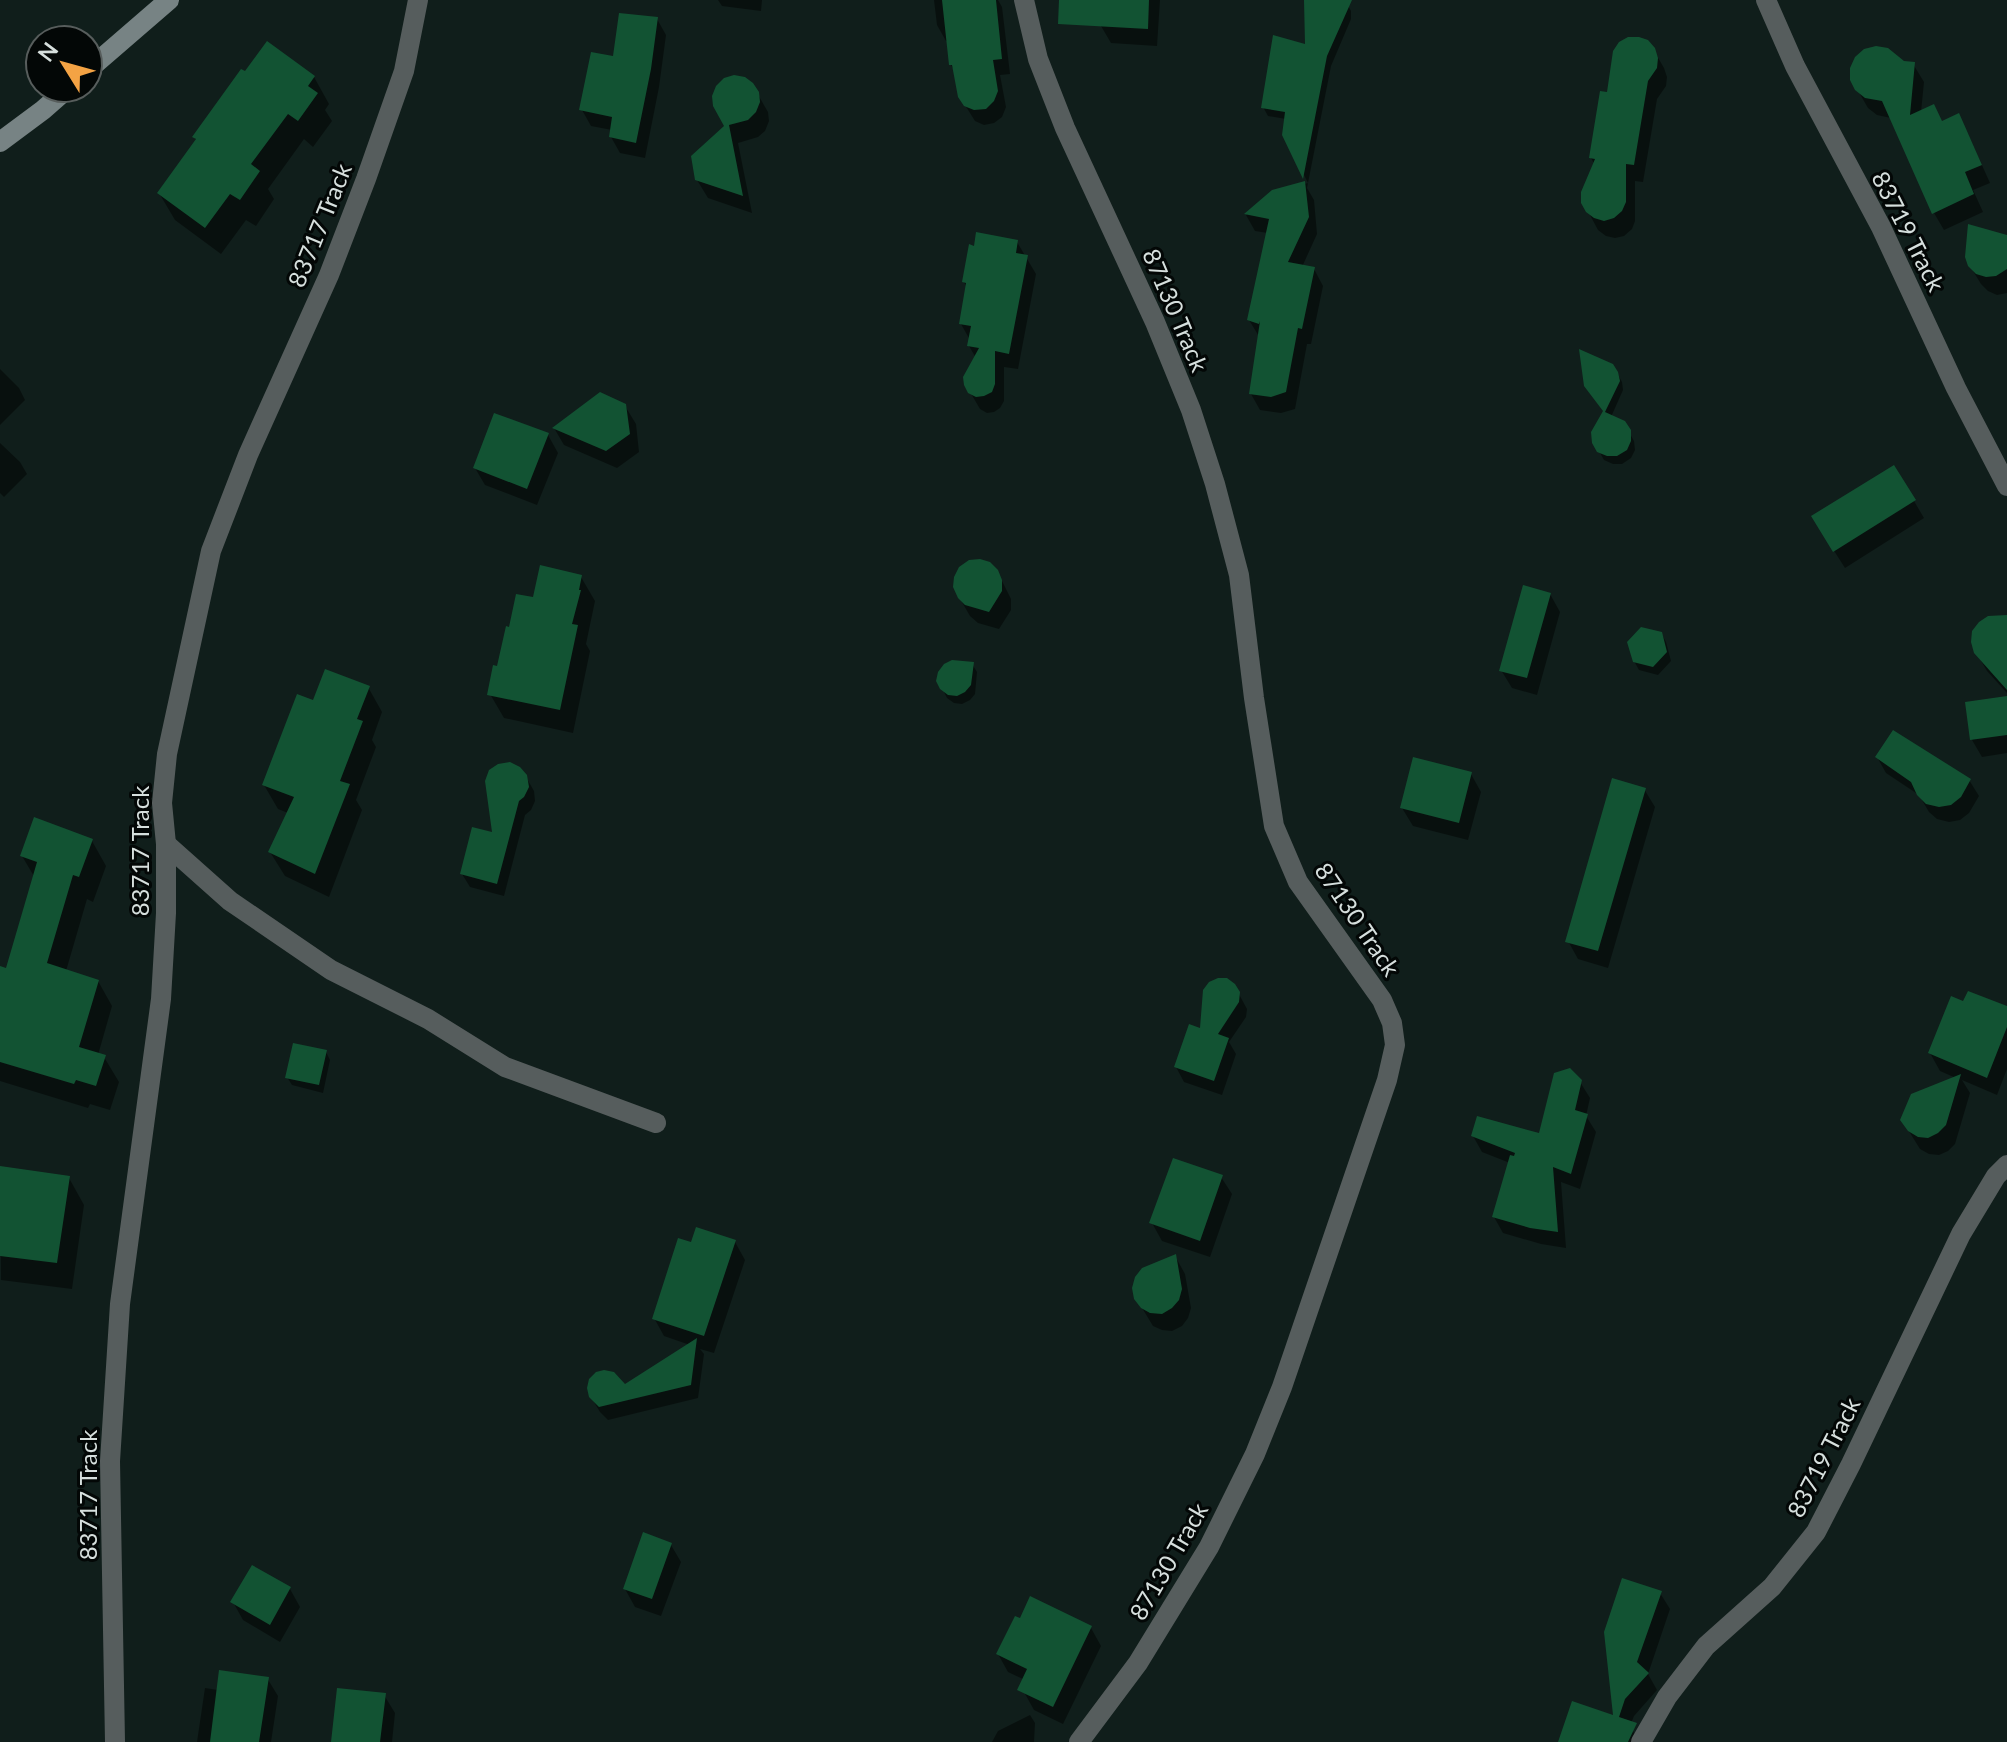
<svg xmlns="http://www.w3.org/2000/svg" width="2007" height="1742" viewBox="0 0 2007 1742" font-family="Lato,sans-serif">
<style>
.shadow{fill:#0007}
.building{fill:#125333}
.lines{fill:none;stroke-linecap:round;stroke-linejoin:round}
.lane{stroke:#565d5d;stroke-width:20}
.street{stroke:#565d5d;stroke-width:20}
.secondary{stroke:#778384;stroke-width:20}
.labels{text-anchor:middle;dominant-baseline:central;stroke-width:6;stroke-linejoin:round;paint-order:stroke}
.street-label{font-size:24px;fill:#d6dfdd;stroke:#030706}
</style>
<rect width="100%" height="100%" fill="#101e1b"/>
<path class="shadow" d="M 718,0 L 762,0 L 761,11 L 722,6 Z
M 934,0 L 998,0 L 1002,7 L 1010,74 L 1000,75 L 1006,107 L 1002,117 L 994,123 L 984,125 L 975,121 L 960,97 L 955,72 L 951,65 L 949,40 L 946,41 L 937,25 Z
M 1096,0 L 1160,0 L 1157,46 L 1111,43 L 1101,26 Z
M 1306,0 L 1345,0 L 1351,11 L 1351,19 L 1331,66 L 1307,188 L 1314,200 L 1317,234 L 1302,267 L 1314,269 L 1323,286 L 1311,344 L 1307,344 L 1295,409 L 1281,413 L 1260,410 L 1251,394 L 1260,338 L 1249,320 L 1268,233 L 1255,231 L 1246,215 L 1273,192 L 1308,183 L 1284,135 L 1286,119 L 1268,116 L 1263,107 L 1307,47 Z
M 657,19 L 666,35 L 659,87 L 645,158 L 620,153 L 611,137 L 612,130 L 591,126 L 582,110 L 614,58 Z
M 1653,49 L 1664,68 L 1667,77 L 1666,86 L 1657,99 L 1643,182 L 1635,181 L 1635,221 L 1632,229 L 1624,236 L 1615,238 L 1606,236 L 1598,230 L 1583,202 L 1595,165 L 1591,158 L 1608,95 Z
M 1904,63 L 1913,64 L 1924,82 L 1921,112 L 1968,134 L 1990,183 L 1973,190 L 1983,212 L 1944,230 L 1934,213 L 1891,118 L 1877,115 L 1868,108 L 1857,89 Z
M 314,77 L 329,104 L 325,110 L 332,121 L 313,147 L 304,139 L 268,189 L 274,199 L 256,226 L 246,220 L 221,254 L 175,220 L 159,193 L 197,141 L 194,137 Z
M 757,93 L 768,112 L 769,121 L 765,131 L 758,137 L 738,143 L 752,213 L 708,198 L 697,180 L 727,126 Z
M 1017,242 L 1036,274 L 1018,369 L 1004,367 L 1004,401 L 1000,408 L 994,412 L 987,413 L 980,409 L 966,385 L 976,358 L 969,346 L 970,340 L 961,324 L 967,288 L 964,282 Z
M 2007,243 L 2007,293 L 1997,295 L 1988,291 L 1981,284 L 1970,266 Z
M 0,369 L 19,388 L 25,400 L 0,425 Z
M 1617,373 L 1622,382 L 1623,390 L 1611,417 L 1624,423 L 1634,441 L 1635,450 L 1631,458 L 1622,464 L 1613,464 L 1604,460 L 1594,442 Z
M 625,406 L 636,424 L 639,452 L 617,468 L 564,445 L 554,428 Z
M 548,435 L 558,453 L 537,505 L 485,485 L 475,468 Z
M 0,443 L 20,462 L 27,474 L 4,497 L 0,493 Z
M 1894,467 L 1924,518 L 1845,568 L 1824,535 Z
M 997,571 L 1011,599 L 1011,610 L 999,629 L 978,623 L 970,616 L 959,597 Z
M 581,577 L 595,601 L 586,644 L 590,651 L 573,733 L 504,718 L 490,694 L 498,668 L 534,600 Z
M 1550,594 L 1560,612 L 1537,695 L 1512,688 L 1501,670 Z
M 2007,620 L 2007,693 L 1987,671 L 1976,652 Z
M 1661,633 L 1666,642 L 1671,661 L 1658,675 L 1639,670 L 1634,661 Z
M 972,664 L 977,672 L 975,694 L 970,700 L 962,704 L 954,703 L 947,698 L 942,688 Z
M 368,687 L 382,712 L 372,740 L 376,747 L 356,800 L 362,810 L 329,897 L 285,876 L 270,852 L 288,813 L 278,809 L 264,785 L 314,702 Z
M 2007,698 L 2007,753 L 1982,757 L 1972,740 Z
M 1877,757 L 1969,780 L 1979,796 L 1969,813 L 1960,820 L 1949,822 L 1937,819 L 1929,812 L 1919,795 L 1886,773 Z
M 1471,774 L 1481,792 L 1468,840 L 1413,826 L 1402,808 Z
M 526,777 L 534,791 L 535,801 L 531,810 L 525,815 L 504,896 L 470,887 L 462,874 L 494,835 Z
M 1644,789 L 1655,807 L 1608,968 L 1578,959 L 1568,941 Z
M 92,841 L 106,866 L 93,902 L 87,899 L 66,971 L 98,981 L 112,1006 L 98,1055 L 104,1057 L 119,1082 L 110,1110 L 90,1104 L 88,1108 L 0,1081 L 0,968 L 7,970 L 35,878 L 22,856 Z
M 1234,985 L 1247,1009 L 1246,1017 L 1229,1042 L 1236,1054 L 1222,1095 L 1184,1082 L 1176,1067 Z
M 1964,1004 L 2007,1008 L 2007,1069 L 1997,1095 L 1962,1080 L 1970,1093 L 1955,1144 L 1948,1151 L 1939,1155 L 1929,1154 L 1920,1149 L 1902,1120 L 1956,1078 L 1940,1071 L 1930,1053 Z
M 326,1052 L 330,1060 L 323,1093 L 292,1085 L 287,1077 Z
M 1580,1082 L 1590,1098 L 1586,1116 L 1596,1132 L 1580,1189 L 1561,1182 L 1566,1248 L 1541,1244 L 1503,1233 L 1494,1217 L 1510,1163 L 1482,1152 L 1473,1136 L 1541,1135 Z
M 0,1168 L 69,1178 L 84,1205 L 72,1289 L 1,1280 Z
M 1221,1177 L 1232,1194 L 1210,1257 L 1162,1241 L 1152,1223 Z
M 735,1242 L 745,1260 L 714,1353 L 700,1349 L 704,1354 L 698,1398 L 608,1420 L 600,1412 L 591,1397 L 625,1387 L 690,1345 L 664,1336 L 654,1318 L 693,1245 Z
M 1175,1256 L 1185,1274 L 1191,1308 L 1188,1318 L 1182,1326 L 1172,1331 L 1162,1330 L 1153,1326 L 1136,1298 Z
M 671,1545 L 681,1562 L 661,1616 L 635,1607 L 625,1589 Z
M 290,1589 L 300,1607 L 280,1642 L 243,1620 L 233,1602 Z
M 1660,1593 L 1670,1609 L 1648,1674 L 1657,1690 L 1634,1716 L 1630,1726 L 1637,1738 L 1636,1742 L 1560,1742 L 1616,1718 Z
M 1091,1628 L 1101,1646 L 1063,1724 L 1034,1710 L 1024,1692 L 1025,1680 L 1008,1672 L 998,1654 Z
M 267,1678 L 278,1696 L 271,1742 L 197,1742 L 205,1688 L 218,1690 Z
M 384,1695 L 395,1713 L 392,1742 L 333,1742 Z
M 1030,1715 L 1035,1723 L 1034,1742 L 992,1742 L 998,1731 Z"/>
<path class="building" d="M 942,0 L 996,0 L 1002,59 L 993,60 L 998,91 L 994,101 L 986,109 L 974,110 L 964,106 L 958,97 L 952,65 L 949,65 Z
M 1059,0 L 1149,0 L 1148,29 L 1058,24 Z
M 1304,0 L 1352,0 L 1327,56 L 1303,179 L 1282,135 L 1285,112 L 1261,108 L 1273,35 L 1305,44 Z
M 619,13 L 658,17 L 651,69 L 636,143 L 609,137 L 612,117 L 579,110 L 591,52 L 613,56 Z
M 1628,37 L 1639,37 L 1648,40 L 1655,48 L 1658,58 L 1657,68 L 1648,81 L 1634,165 L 1626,164 L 1626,202 L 1622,211 L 1614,218 L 1604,221 L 1594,218 L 1586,212 L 1581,203 L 1581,192 L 1595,159 L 1589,158 L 1600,91 L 1607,92 L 1613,51 L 1619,42 Z
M 267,41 L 315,76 L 308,86 L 318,93 L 298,121 L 288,114 L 251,164 L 260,171 L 240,200 L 230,194 L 205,228 L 157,193 L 196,139 L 192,137 L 241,69 L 245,71 Z
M 1876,46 L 1888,48 L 1904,61 L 1915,62 L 1910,115 L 1934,104 L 1942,121 L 1959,113 L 1982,165 L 1965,172 L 1974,194 L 1932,214 L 1882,101 L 1865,98 L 1855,90 L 1850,80 L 1850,68 L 1855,57 L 1864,49 Z
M 734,75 L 745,77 L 753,83 L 759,92 L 760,102 L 756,112 L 748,120 L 729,125 L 743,196 L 695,180 L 691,156 L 724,126 L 713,106 L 712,96 L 716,86 L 724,78 Z
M 1305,181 L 1309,217 L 1288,262 L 1315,267 L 1302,329 L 1298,328 L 1286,392 L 1271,397 L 1249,394 L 1260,321 L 1259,324 L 1247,320 L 1269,219 L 1244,214 L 1272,190 Z
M 1968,224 L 2007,235 L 2007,269 L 1996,276 L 1986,277 L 1976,274 L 1968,266 L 1965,257 Z
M 976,232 L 1018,240 L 1016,253 L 1028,255 L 1009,354 L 995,351 L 995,384 L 992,392 L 984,396 L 976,397 L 968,393 L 964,385 L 963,377 L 979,348 L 967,346 L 971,326 L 959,324 L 966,283 L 962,282 L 969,244 L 974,246 Z
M 1579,349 L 1613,364 L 1618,372 L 1620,381 L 1605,412 L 1625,421 L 1631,430 L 1631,441 L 1627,450 L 1617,456 L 1607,456 L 1597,452 L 1592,443 L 1591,432 L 1603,411 L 1584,386 Z
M 600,392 L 626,404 L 630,434 L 606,451 L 552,428 Z
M 494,413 L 549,433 L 527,489 L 473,468 Z
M 1894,465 L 1916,500 L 1833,552 L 1811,516 Z
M 980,559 L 990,562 L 998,570 L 1002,580 L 1002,591 L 989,612 L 965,605 L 958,598 L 953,587 L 954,577 L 959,567 L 969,560 Z
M 540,565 L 582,575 L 579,590 L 581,590 L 572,624 L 578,625 L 560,710 L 487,695 L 493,665 L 497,666 L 506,626 L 509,627 L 516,594 L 533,597 Z
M 1523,585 L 1551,593 L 1527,678 L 1499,671 Z
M 2007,615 L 2007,690 L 1974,653 L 1971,642 L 1972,631 L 1979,622 L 1988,616 Z
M 1641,627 L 1662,632 L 1667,652 L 1653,667 L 1633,662 L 1627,642 Z
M 952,660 L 974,662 L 971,685 L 965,692 L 957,696 L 948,695 L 940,689 L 936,681 L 938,672 L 944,664 Z
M 325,669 L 370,686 L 357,719 L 363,721 L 340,781 L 350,784 L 315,874 L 268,852 L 294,797 L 262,785 L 297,694 L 313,700 Z
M 2007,696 L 2007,735 L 1970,740 L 1965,702 Z
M 1893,730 L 1971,779 L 1961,797 L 1951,805 L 1939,807 L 1926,804 L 1917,795 L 1911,782 L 1875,757 Z
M 1413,757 L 1472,772 L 1459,823 L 1400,808 Z
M 510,762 L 520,767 L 527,775 L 529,787 L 524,797 L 519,801 L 497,884 L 460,874 L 472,827 L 492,832 L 485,781 L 489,770 L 498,764 Z
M 1612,778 L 1646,788 L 1598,951 L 1565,942 Z
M 34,817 L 93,839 L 79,877 L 73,875 L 47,963 L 99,980 L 79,1047 L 106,1055 L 96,1086 L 76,1080 L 74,1084 L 0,1062 L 0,966 L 6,968 L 37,862 L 20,856 Z
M 1218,978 L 1227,978 L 1235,984 L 1240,992 L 1239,1002 L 1218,1034 L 1229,1038 L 1214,1081 L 1174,1067 L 1189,1024 L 1200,1028 L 1203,990 L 1209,982 Z
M 1968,991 L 2007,1006 L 2007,1027 L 1987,1078 L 1928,1053 L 1951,996 L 1963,1001 Z
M 293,1043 L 327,1050 L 319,1085 L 285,1078 Z
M 1570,1068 L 1582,1080 L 1575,1110 L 1588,1114 L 1571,1174 L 1553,1167 L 1558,1232 L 1530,1228 L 1492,1217 L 1510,1155 L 1514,1156 L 1515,1153 L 1471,1136 L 1477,1116 L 1539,1133 L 1554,1073 Z
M 1961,1074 L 1946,1125 L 1938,1133 L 1928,1138 L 1918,1137 L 1908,1131 L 1900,1120 L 1911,1094 Z
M 1173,1158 L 1223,1175 L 1200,1241 L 1149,1223 Z
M 0,1166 L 70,1176 L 57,1263 L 0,1256 Z
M 696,1227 L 736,1240 L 704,1336 L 652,1319 L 678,1238 L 691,1242 Z
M 1176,1254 L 1182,1289 L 1179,1300 L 1172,1308 L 1162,1314 L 1150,1313 L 1141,1308 L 1134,1299 L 1132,1288 L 1135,1277 L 1142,1268 Z
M 697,1338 L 691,1385 L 599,1407 L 589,1397 L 587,1388 L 589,1379 L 596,1372 L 604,1370 L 614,1372 L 625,1384 Z
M 643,1532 L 672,1543 L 652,1599 L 623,1589 Z
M 252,1565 L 291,1587 L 270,1625 L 230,1602 Z
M 1622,1578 L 1662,1591 L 1637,1662 L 1649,1673 L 1625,1699 L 1619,1717 L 1637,1723 L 1628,1742 L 1558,1742 L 1572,1701 L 1613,1715 L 1604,1632 Z
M 1030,1596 L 1092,1626 L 1053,1707 L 1017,1690 L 1027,1669 L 996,1654 L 1015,1616 L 1020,1618 Z
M 219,1670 L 269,1677 L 259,1742 L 210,1742 Z
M 337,1688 L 386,1693 L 380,1742 L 331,1742 Z"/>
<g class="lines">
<path class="lane" d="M 166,844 L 230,901 L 331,970 L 428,1019 L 505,1067 L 656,1123"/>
<path class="street" d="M 1024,0 L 1038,59 L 1065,128 L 1155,322 L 1191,410 L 1215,484 L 1239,575 L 1254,698 L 1274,826 L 1298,882 L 1382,1000 L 1392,1023 L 1395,1045 L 1387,1080 L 1282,1387 L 1255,1454 L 1209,1547 L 1138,1663 L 1079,1742
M 1766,0 L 1795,66 L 1881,227 L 1956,388 L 2007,486
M 115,1742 L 110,1461 L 120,1304 L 161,999 L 166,913 L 166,844 L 162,803 L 167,754 L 211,551 L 248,455 L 329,275 L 366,179 L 404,71 L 418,0
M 1641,1742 L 1667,1697 L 1706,1646 L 1772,1587 L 1816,1532 L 1851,1464 L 1961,1234 L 1996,1176 L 2007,1165"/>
<path class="secondary" d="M 88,70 L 169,0
M 0,142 L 43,110 L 68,88"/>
</g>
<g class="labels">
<g class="street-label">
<text transform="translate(319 225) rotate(-68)">83717 Track</text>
<text transform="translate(1909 231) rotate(63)">83719 Track</text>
<text transform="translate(1176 310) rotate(67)">87130 Track</text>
<text transform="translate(139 851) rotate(-90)">83717 Track</text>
<text transform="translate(1358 919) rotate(56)">87130 Track</text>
<text transform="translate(1823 1457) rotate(-63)">83719 Track</text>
<text transform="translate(87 1495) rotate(-90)">83717 Track</text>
<text transform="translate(1168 1561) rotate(-60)">87130 Track</text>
</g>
</g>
<g transform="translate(64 64) rotate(307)"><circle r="38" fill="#030706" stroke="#575d5c" stroke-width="2"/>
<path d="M0-6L14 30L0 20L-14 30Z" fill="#f4a344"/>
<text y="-12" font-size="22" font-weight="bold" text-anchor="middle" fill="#d6dfdd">N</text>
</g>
</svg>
